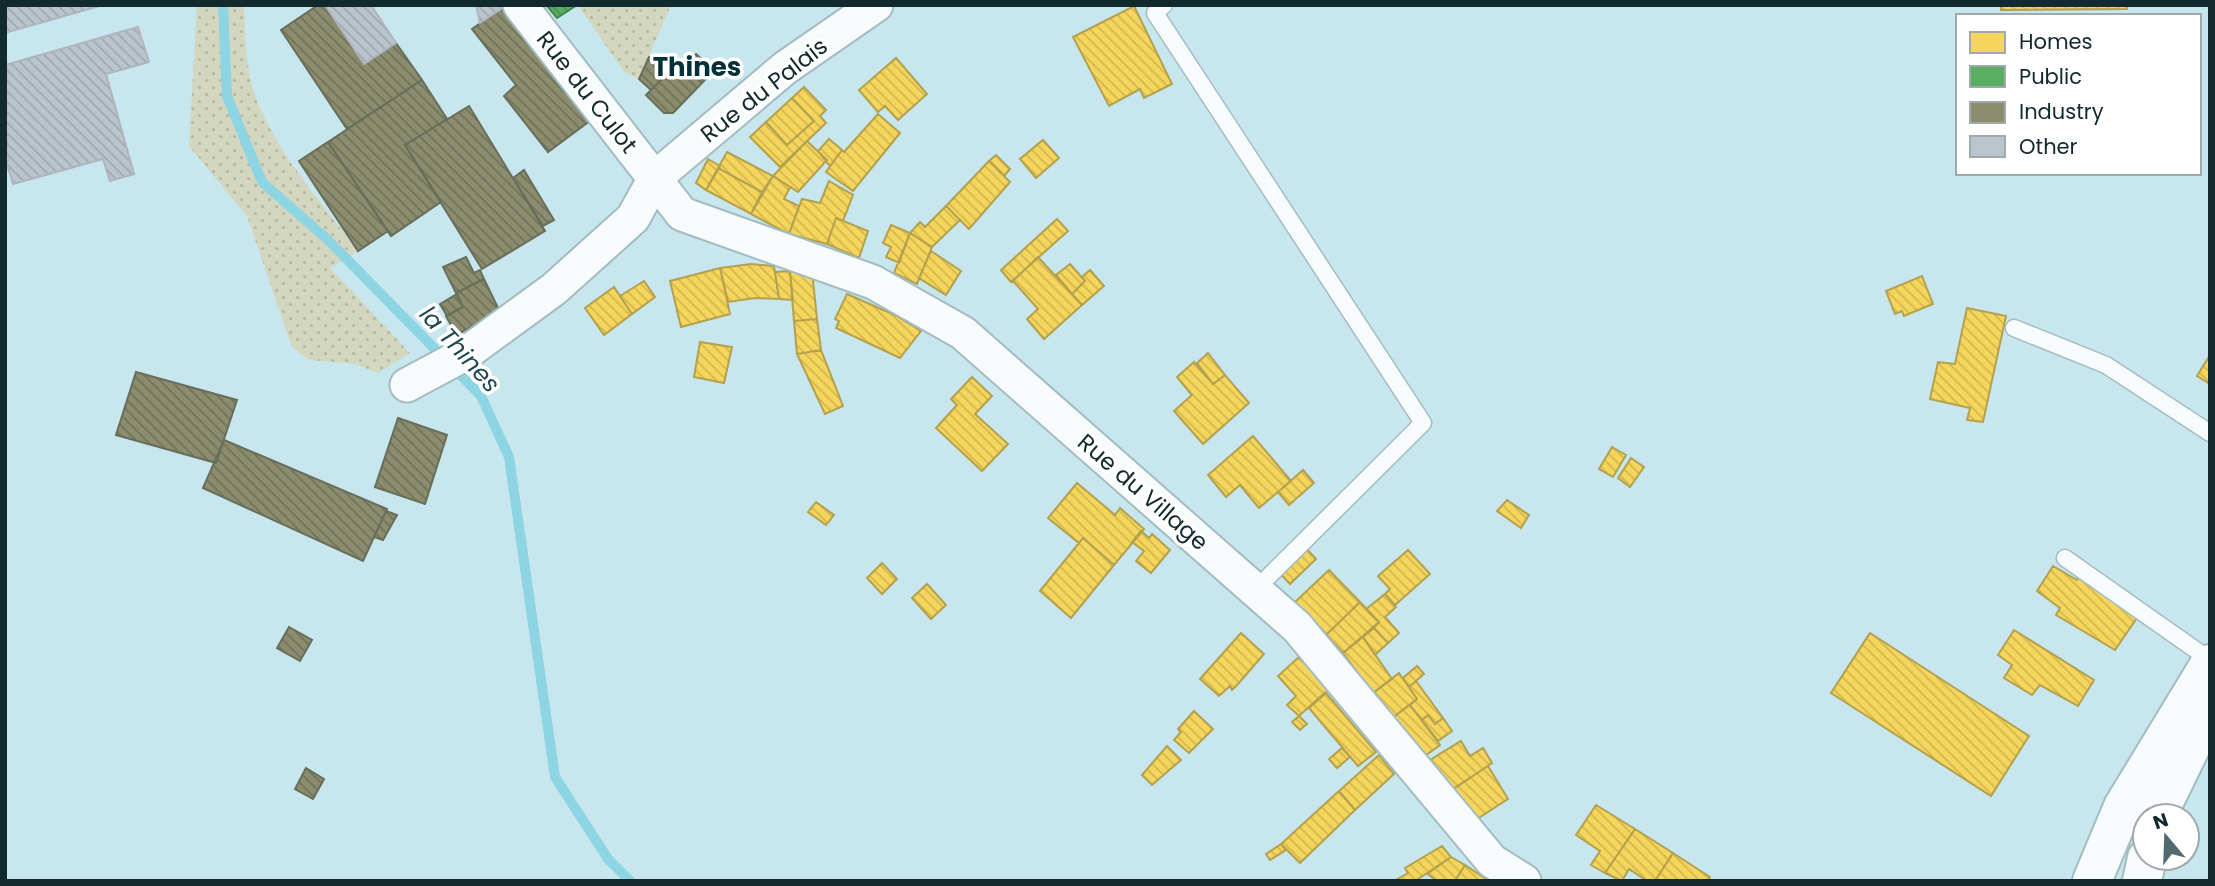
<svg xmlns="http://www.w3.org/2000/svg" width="2215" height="886" viewBox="0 0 2215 886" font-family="Poppins,sans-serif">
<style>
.grass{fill:url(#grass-dots)}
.homes{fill:url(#homes-back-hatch);stroke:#b2a14e;stroke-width:2}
.public{fill:url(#public-back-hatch);stroke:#448651;stroke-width:2}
.industry{fill:url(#industry-back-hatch);stroke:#676e5a;stroke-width:2}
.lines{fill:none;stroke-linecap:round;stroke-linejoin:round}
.stream{stroke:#8dd5e3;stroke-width:10}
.building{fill:url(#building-back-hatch);stroke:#aeb5be;stroke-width:2}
.service-casing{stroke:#a3bcc1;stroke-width:19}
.minor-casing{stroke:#a3bcc1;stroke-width:37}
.secondary-casing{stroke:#a3bcc1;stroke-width:42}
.service{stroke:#f7fbfc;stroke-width:16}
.minor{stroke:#f7fbfc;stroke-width:33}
.secondary{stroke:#f7fbfc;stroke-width:38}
.labels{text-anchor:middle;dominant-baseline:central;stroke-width:7;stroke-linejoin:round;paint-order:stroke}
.street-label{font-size:23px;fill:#12292d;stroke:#fff}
.water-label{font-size:24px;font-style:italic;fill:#1f4850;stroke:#fff}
.quarter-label{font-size:26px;font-weight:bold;fill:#023038;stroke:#fff}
</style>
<defs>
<pattern id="grass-dots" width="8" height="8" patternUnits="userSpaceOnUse" patternTransform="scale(1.75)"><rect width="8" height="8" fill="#d3d7bf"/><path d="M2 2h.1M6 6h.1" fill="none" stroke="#b4b9a4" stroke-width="1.8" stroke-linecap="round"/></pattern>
<pattern id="homes-back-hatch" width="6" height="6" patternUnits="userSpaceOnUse" patternTransform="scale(1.75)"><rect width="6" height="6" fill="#f6d55c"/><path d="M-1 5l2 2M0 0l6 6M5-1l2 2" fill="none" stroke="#d2b750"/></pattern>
<pattern id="public-back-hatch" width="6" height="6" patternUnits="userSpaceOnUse" patternTransform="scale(1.75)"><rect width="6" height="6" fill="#5aae61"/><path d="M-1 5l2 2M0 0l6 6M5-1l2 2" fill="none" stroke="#498e50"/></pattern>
<pattern id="industry-back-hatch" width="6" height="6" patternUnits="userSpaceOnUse" patternTransform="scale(1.75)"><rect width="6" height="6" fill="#8c8c6e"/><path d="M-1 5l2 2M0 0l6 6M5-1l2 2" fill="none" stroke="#71725b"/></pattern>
<pattern id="building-back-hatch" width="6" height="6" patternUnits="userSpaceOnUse" patternTransform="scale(1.75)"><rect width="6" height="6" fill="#bbc3cc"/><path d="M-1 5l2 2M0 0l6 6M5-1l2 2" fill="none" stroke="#a0a8b0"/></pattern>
</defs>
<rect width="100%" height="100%" fill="#c7e6ed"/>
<path class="grass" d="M 197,5 L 244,5 C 245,32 245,58 252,85 C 267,142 323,204 358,251 L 330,268 L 410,353 L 378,373 L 356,364 L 309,360 L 292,347 L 247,216 L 189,146 Z
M 578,5 L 671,5 L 639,79 L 624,72 Z"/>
<path class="homes" d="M 2001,5 L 2127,5 L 2127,9 L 2001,10 Z
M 1134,6 L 1172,84 L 1144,98 L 1140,89 L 1109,106 L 1073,37 Z
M 896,58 L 927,94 L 898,120 L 885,106 L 878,112 L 859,90 Z
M 804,87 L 826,110 L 820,116 L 826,123 L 780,167 L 750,137 L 766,122 L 787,145 L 814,121 L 792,98 Z
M 792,98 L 814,121 L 787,145 L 766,122 Z
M 878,114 L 900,133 L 853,191 L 826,172 L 842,150 L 844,152 Z
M 829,139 L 842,150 L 830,166 L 818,151 Z
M 1043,140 L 1059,158 L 1036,178 L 1020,159 Z
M 807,141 L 827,160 L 798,192 L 773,176 Z
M 727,152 L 773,176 L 762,192 L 718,168 Z
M 996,155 L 1010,169 L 1004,176 L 989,161 Z
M 708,159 L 720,166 L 706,190 L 696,183 Z
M 989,161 L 1010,182 L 969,229 L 946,206 Z
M 718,168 L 762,192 L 751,214 L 706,190 Z
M 773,176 L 790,187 L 784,199 L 799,206 L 789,234 L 751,214 Z
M 829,181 L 853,195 L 843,221 L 836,218 L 827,244 L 789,234 L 802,199 L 820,203 Z
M 946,206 L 960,220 L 932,247 L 910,233 L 920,222 L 925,227 Z
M 836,218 L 868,231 L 859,258 L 827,244 Z
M 1057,219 L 1068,231 L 1011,282 L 1001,270 Z
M 891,225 L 910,233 L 899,263 L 886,257 L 891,247 L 883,243 Z
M 910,233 L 932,247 L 917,284 L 894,273 Z
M 931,251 L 961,271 L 946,295 L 919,278 Z
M 1038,257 L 1082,305 L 1044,339 L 1027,319 L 1038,309 L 1013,281 Z
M 751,264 L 774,266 L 779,299 L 755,298 L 728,302 L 720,268 Z
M 1070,264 L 1085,281 L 1072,294 L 1056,275 Z
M 720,268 L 730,314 L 681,327 L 670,281 Z
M 1090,270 L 1104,286 L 1082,305 L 1072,294 L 1085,281 L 1082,277 Z
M 790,271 L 793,300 L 779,299 L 775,272 Z
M 790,271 L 812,271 L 817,319 L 794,321 Z
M 1922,276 L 1933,304 L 1904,316 L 1902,311 L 1895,314 L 1886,291 Z
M 644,281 L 655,297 L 632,314 L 620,296 Z
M 614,287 L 632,314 L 604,335 L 585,308 Z
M 847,294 L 897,316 L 921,331 L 900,358 L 836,328 L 839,321 L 835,319 Z
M 1967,308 L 2006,316 L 1983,422 L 1967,420 L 1970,408 L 1930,399 L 1938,362 L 1955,364 Z
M 817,319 L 821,350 L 797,354 L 794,321 Z
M 700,342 L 732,347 L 724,383 L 694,377 Z
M 821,350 L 843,406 L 825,414 L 797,354 Z
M 1208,353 L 1225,375 L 1213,384 L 1197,363 Z
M 2210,355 L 2210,384 L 2197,376 Z
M 1194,362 L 1213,384 L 1225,375 L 1249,403 L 1203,444 L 1174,411 L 1192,395 L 1177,377 Z
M 972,377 L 992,396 L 975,414 L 1008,444 L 982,471 L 936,428 L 957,405 L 951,399 Z
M 1253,436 L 1291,481 L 1259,508 L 1240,485 L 1226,497 L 1208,475 Z
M 1612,447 L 1626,455 L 1613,477 L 1599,469 Z
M 1631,458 L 1644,467 L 1630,487 L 1618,478 Z
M 1303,470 L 1314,483 L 1289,505 L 1278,492 Z
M 1077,483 L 1115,515 L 1120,508 L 1144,529 L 1114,565 L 1083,538 L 1079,543 L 1048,518 Z
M 1507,500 L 1529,515 L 1521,528 L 1497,511 Z
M 816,502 L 834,515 L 826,525 L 808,512 Z
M 1141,531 L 1149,538 L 1152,534 L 1170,550 L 1151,573 L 1136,561 L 1144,551 L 1132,542 Z
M 1083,538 L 1114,565 L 1071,618 L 1040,591 Z
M 1302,544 L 1316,559 L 1290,584 L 1276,569 Z
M 1408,550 L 1430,574 L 1395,605 L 1385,594 L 1390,589 L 1378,576 Z
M 882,563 L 897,579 L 882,594 L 867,578 Z
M 2053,566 L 2077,580 L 2080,576 L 2137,618 L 2115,650 L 2056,615 L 2060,608 L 2037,591 Z
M 1329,570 L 1360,602 L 1326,635 L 1295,602 Z
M 927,584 L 946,605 L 931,619 L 912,598 Z
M 1385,594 L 1396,607 L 1385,617 L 1399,633 L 1388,643 L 1374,628 L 1379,622 L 1366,609 Z
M 1360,602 L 1379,622 L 1343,653 L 1326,635 Z
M 1374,628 L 1388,643 L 1375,655 L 1363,637 Z
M 2014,630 L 2094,680 L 2078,706 L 2040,685 L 2032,695 L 2004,678 L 2012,665 L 1998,655 Z
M 1241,633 L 1264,654 L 1238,684 L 1232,690 L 1230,686 L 1219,696 L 1200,679 Z
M 1870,633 L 2029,736 L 1991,796 L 1831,693 Z
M 1363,637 L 1392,679 L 1373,693 L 1343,653 Z
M 1299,657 L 1329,689 L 1299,716 L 1287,705 L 1296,696 L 1278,676 Z
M 1417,666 L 1424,674 L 1409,687 L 1403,678 Z
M 1399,673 L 1417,699 L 1392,718 L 1373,693 Z
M 1416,681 L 1443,718 L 1435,724 L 1428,715 L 1422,720 L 1410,705 L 1417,699 L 1409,687 Z
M 1326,693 L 1376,752 L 1358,766 L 1309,708 Z
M 1410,705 L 1440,745 L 1422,758 L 1392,718 Z
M 1194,711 L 1213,729 L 1189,753 L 1174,740 L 1181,732 L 1178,729 Z
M 1428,715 L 1435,724 L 1443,718 L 1452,731 L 1438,741 L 1422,720 Z
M 1299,716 L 1307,724 L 1300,730 L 1292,722 Z
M 1461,741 L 1470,756 L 1483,748 L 1492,763 L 1445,795 L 1422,765 Z
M 1167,746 L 1181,760 L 1152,785 L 1142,775 Z
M 1342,748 L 1350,757 L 1337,768 L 1329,759 Z
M 1379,755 L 1394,774 L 1355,810 L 1339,791 Z
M 1488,766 L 1508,799 L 1471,823 L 1447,793 Z
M 1339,791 L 1355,810 L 1300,863 L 1281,844 Z
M 1596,805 L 1635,829 L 1605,873 L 1591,865 L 1600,851 L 1576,835 Z
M 1635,829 L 1673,853 L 1655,881 L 1647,881 L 1629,869 L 1622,881 L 1605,873 Z
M 1281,844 L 1286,850 L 1270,860 L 1266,854 Z
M 1442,846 L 1451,857 L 1415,881 L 1394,881 L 1408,873 L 1405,868 Z
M 1673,853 L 1710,877 L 1708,881 L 1655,881 Z
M 1451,857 L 1465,865 L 1455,881 L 1438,881 L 1427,874 Z
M 1465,865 L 1489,881 L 1455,881 Z"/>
<path class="public" d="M 552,5 L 577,5 L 557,18 L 548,7 Z"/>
<path class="industry" d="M 318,5 L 325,5 L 364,64 L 396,43 L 422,80 L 347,129 L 281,30 Z
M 501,9 L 591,120 L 548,152 L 504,96 L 516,85 L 472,29 Z
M 696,54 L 714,70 L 702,83 L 684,64 Z
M 649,57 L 659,61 L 670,71 L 651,90 L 639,79 Z
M 680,61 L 702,83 L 673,113 L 664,113 L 646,95 Z
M 422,80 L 447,119 L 405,145 L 441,202 L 391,236 L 328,142 Z
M 469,106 L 545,231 L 482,269 L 405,145 Z
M 328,142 L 388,231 L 358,251 L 299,161 Z
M 524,170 L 554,220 L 543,226 L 513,178 Z
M 466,257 L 474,273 L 480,270 L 484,279 L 456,293 L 443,267 Z
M 484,279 L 500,312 L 456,335 L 446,316 L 463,307 L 456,293 Z
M 457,294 L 463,307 L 447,316 L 440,304 Z
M 136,372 L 237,400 L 216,463 L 116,435 Z
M 398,418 L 447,435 L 425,504 L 375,487 Z
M 224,440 L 387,509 L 363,561 L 203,488 Z
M 386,511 L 397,515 L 383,540 L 374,537 Z
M 289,627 L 312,640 L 300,661 L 277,648 Z
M 306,768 L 324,779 L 313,799 L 295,789 Z"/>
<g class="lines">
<path class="stream" d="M 223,5 L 227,96 L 262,182 L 328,240 L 481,396 L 509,457 L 555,777 L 608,859 L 630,881"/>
</g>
<path class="building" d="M 5,5 L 103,5 L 5,33 Z
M 325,5 L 371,5 L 396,43 L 364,64 Z
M 476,5 L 501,5 L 501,9 L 480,23 Z
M 138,27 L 149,62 L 106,74 L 134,174 L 110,181 L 103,159 L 13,184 L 5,157 L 5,65 Z"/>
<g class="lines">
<defs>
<path id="service" d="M 1164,5 L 1155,13 L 1423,423 L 1255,590
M 2014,328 L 2106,365 L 2210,433
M 2065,558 L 2210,660"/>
<path id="minor" d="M 520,5 L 682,214 L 873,282 L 963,333 L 1297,627 L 1492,861 L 1524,881
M 407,385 L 465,354 L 554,289 L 633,218 L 655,178 L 785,68 L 876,5"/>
<path id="secondary" d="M 2157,816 L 2208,711
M 2092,881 L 2123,807 L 2210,664
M 2142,881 L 2147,858"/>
</defs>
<use href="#service" class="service-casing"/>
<use href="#minor" class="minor-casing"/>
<use href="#secondary" class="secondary-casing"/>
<use href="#service" class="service"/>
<use href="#minor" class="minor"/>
<use href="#secondary" class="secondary"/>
</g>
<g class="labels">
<g class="street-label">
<text transform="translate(764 90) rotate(-38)">Rue du Palais</text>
<text transform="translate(587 92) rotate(52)">Rue du Culot</text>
<text transform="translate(1143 492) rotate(41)">Rue du Village</text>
</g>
<g class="water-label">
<text transform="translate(460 349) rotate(48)">la Thines</text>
</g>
<g class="quarter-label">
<text x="697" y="67">Thines</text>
</g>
</g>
<rect width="2215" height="886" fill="none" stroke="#12292d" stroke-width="14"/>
<rect x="1956" y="14" width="245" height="161" fill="#ffffff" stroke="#a0a9ab" stroke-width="2"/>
<rect x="1970" y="32" width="35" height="21" fill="#f6d55c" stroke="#a0a9ab" stroke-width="2"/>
<text x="2019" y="49" font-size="21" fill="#12292d">Homes</text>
<rect x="1970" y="66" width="35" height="21" fill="#5aae61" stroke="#a0a9ab" stroke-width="2"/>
<text x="2019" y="84" font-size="21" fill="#12292d">Public</text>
<rect x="1970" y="102" width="35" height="21" fill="#8c8c6e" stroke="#a0a9ab" stroke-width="2"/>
<text x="2019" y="119" font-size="21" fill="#12292d">Industry</text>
<rect x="1970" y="136" width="35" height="21" fill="#bbc3cc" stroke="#a0a9ab" stroke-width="2"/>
<text x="2019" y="154" font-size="21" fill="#12292d">Other</text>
<g transform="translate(2166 837) rotate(341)"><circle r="33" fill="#ffffff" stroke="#a0a9ab" stroke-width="2"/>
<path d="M0-5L12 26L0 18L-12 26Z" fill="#516b70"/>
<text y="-10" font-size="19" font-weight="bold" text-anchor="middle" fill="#12292d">N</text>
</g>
</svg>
